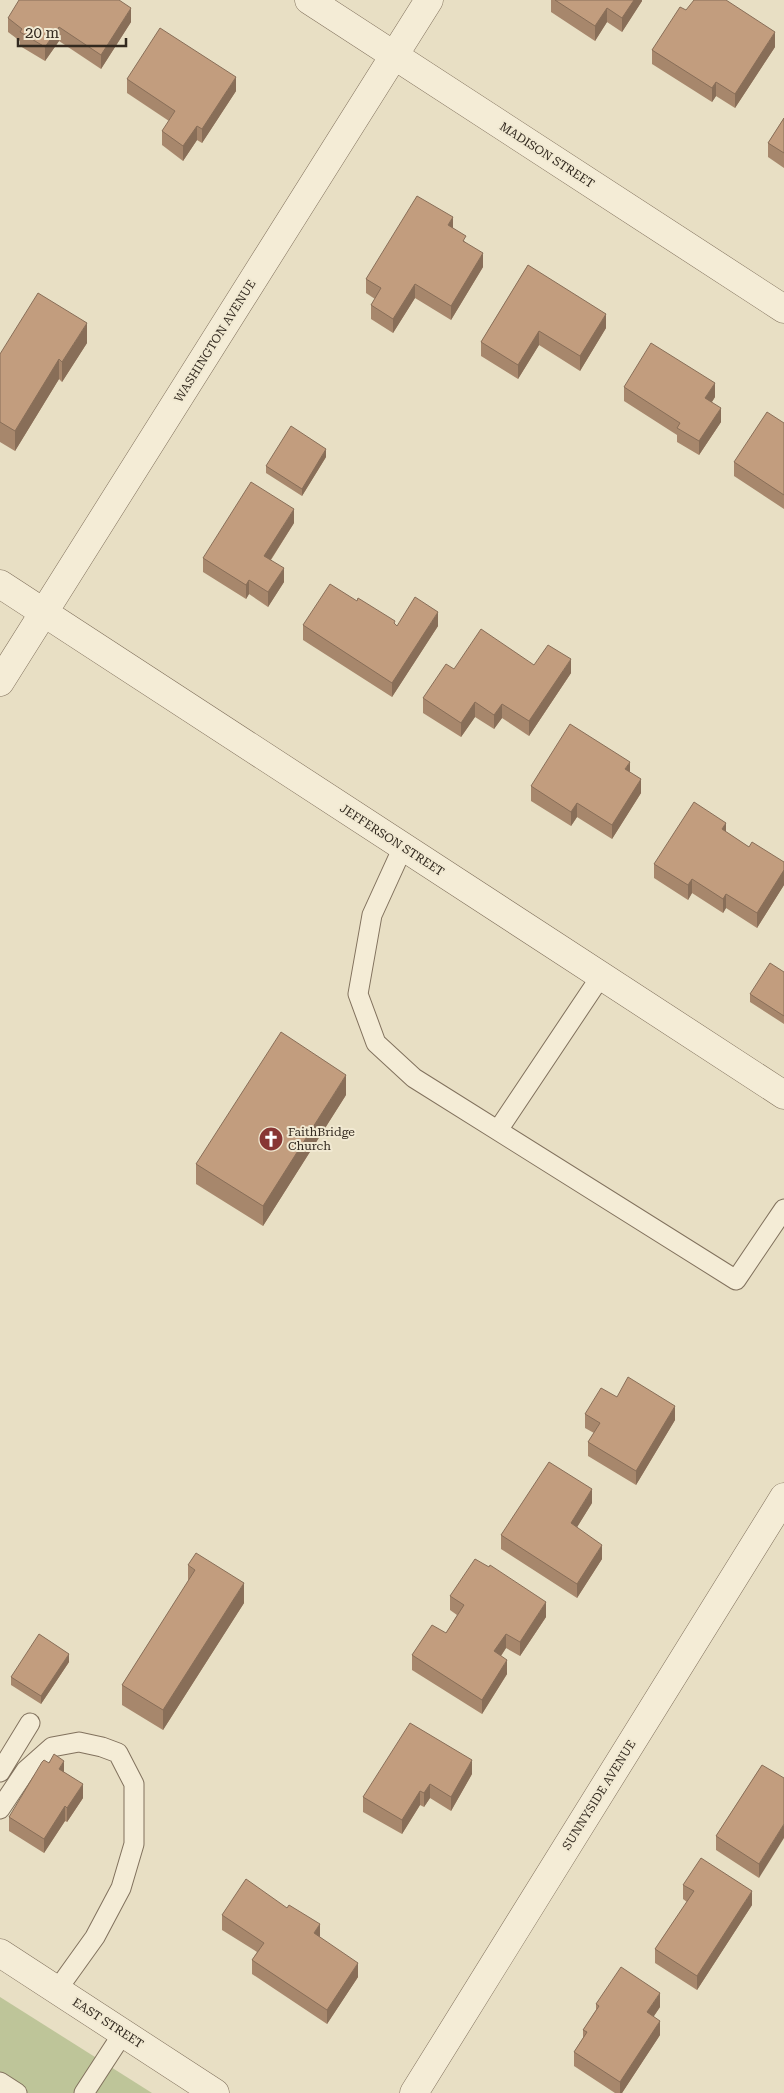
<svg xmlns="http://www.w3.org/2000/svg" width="784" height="2093" viewBox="0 0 784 2093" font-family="'Roboto Serif',serif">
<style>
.green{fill:#bec599}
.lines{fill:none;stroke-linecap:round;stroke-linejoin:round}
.service-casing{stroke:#81715d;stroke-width:21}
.minor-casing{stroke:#81715d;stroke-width:29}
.service{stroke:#f4ecd6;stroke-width:19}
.minor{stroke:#f4ecd6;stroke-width:28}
.wall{fill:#a7876c}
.shaded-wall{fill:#886e58}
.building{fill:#c29d7e;stroke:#886e58}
.labels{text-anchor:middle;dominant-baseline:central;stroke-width:4;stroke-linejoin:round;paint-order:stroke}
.street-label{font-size:12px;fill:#32291f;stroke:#f1e9d2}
.poi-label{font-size:12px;fill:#32291f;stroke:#f1e9d2;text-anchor:start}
</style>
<rect width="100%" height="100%" fill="#e8dfc4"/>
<path class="green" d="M 0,1997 L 152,2093 L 0,2093 Z"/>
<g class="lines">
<defs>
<path id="service" d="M 403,847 L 372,915 L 358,994 L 376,1043 L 414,1078 L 736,1280 L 784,1209
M 498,1130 L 601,976
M 0,1772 L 30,1723
M 0,1809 L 26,1770 L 52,1747 L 79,1742 L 102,1747 L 118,1753 L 134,1784 L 134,1844 L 121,1888 L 95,1937 L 57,1990
M 0,2082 L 17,2093
M 84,2093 L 123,2033"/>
<path id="minor" d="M 309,0 L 784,309
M 0,584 L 784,1095
M 0,682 L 429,0
M 0,1953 L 215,2093
M 414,2093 L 784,1497"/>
</defs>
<use href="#service" class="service-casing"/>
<use href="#minor" class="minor-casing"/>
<use href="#service" class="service"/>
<use href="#minor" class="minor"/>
</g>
<path class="wall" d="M 551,0 L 642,0 L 642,1 L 622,32 L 607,22 L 595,41 L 551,12 Z
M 686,10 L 775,47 L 735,108 L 716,96 L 712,102 L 652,64 L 652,50 Z
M 8,18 L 131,22 L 101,69 L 59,41 L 45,61 L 20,46 L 20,41 L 8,32 Z
M 127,79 L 236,91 L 202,143 L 197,140 L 183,161 L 162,145 L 162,131 L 169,121 L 127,93 Z
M 784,118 L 784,168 L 768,157 L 768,143 Z
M 453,228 L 466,243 L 483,267 L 451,320 L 415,298 L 393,333 L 371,319 L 371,305 L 375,299 L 366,293 L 366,279 Z
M 528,265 L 606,328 L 580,371 L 539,345 L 518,379 L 481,356 L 481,342 Z
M 87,343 L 62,382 L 59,379 L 15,451 L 0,442 L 0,354 Z
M 624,387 L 715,397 L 712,402 L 721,422 L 699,455 L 677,442 L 677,435 L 624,401 Z
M 784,423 L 784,509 L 734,476 L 734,462 Z
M 326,457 L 302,496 L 266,473 L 266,466 Z
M 294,523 L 271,560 L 284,582 L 268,607 L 249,594 L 246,599 L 203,572 L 203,558 Z
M 357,601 L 397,626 L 438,626 L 392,697 L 303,640 L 303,625 Z
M 534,665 L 571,673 L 529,736 L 502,718 L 494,729 L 475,717 L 461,737 L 423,713 L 423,698 L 454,669 Z
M 630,772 L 641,793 L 612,839 L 577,817 L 571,826 L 531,801 L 531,786 Z
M 726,832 L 749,847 L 784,862 L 784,885 L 757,928 L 726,908 L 723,913 L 692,893 L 688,900 L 654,878 L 654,864 Z
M 784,972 L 784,1024 L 750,1002 L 750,994 Z
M 346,1095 L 263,1226 L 196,1184 L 196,1164 Z
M 617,1397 L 675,1420 L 636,1485 L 588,1456 L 588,1442 L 594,1433 L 585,1428 L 585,1414 Z
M 592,1503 L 577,1527 L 602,1559 L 577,1598 L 501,1549 L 501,1535 Z
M 188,1565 L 244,1603 L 163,1730 L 122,1705 L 122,1685 L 188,1582 Z
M 450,1596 L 546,1617 L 520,1656 L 506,1648 L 501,1656 L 507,1674 L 482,1714 L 412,1670 L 412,1655 L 446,1633 L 457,1615 L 450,1610 Z
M 69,1662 L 41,1704 L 11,1685 L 11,1677 Z
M 762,1765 L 759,1878 L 716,1850 L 716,1836 Z
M 64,1773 L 83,1798 L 67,1822 L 65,1821 L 44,1853 L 9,1831 L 9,1817 Z
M 472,1774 L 451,1811 L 430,1798 L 424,1807 L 420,1805 L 402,1834 L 363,1812 L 363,1797 Z
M 683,1885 L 752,1905 L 697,1990 L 655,1963 L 655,1949 L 687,1902 L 683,1899 Z
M 222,1915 L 320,1937 L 358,1977 L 327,2024 L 252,1974 L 252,1960 L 257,1952 L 222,1930 Z
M 596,2004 L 660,2007 L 654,2016 L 660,2035 L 622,2093 L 615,2093 L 574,2066 L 574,2052 L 583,2038 L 583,2030 L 596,2010 Z"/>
<path class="shaded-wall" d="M 634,0 L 642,0 L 642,1 L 622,32 L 622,18 Z
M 131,8 L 131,22 L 101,69 L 101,55 Z
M 607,8 L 607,22 L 595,41 L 595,26 Z
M 59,27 L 59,41 L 45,61 L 45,47 Z
M 775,32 L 775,47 L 735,108 L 735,94 Z
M 236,77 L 236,91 L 202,143 L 202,129 Z
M 716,82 L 716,96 L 712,102 L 712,88 Z
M 197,126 L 197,140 L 183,161 L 183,146 Z
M 453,217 L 453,232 L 448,225 Z
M 483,253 L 483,267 L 451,320 L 451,306 Z
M 415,284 L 415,298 L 393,333 L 393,319 Z
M 606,314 L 606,328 L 580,371 L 580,356 Z
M 87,323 L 87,343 L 62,382 L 62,362 Z
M 539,331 L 539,345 L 518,379 L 518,365 Z
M 59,359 L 59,379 L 15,451 L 15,431 Z
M 715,383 L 715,397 L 705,412 L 705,398 Z
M 721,408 L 721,422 L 699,455 L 699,441 Z
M 326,449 L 326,457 L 302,496 L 302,489 Z
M 294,509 L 294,523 L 264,570 L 264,556 Z
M 284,568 L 284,582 L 268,607 L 268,592 Z
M 249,580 L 249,594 L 246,599 L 246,585 Z
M 438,612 L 438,626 L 392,697 L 392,683 Z
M 571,659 L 571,673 L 529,736 L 529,721 Z
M 475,702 L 475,717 L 461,737 L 461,723 Z
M 502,704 L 502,718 L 494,729 L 494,715 Z
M 630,762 L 630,776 L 625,769 Z
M 641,779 L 641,793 L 612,839 L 612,825 Z
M 577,803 L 577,817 L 571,826 L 571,812 Z
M 726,823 L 726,837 L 722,829 Z
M 784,870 L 784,885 L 757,928 L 757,913 Z
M 692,879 L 692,893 L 688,900 L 688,885 Z
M 726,894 L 726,908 L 723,913 L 723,899 Z
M 346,1075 L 346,1095 L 263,1226 L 263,1206 Z
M 675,1406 L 675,1420 L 636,1485 L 636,1471 Z
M 592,1489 L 592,1503 L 571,1537 L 571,1523 Z
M 602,1545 L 602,1559 L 577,1598 L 577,1584 Z
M 244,1583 L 244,1603 L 163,1730 L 163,1710 Z
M 546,1602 L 546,1617 L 520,1656 L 520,1642 Z
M 506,1634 L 506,1648 L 494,1666 L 494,1651 Z
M 69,1654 L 69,1662 L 41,1704 L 41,1696 Z
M 507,1660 L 507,1674 L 482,1714 L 482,1700 Z
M 472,1760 L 472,1774 L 451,1811 L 451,1797 Z
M 64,1761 L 64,1775 L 59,1769 Z
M 83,1784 L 83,1798 L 67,1822 L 67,1808 Z
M 430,1784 L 430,1798 L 424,1807 L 424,1793 Z
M 420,1791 L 420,1805 L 402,1834 L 402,1820 Z
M 65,1806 L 65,1821 L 44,1853 L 44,1839 Z
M 784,1824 L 784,1838 L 759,1878 L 759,1864 Z
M 752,1891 L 752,1905 L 697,1990 L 697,1976 Z
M 320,1924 L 320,1939 L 314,1933 Z
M 358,1963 L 358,1977 L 327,2024 L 327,2010 Z
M 660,1993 L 660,2007 L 647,2026 L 647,2012 Z
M 660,2021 L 660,2035 L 622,2093 L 620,2093 L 620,2082 Z"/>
<path class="building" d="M 19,0 L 119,0 L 131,8 L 101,55 L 59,27 L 45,47 L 20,32 L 22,29 L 8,18 Z
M 555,0 L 634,0 L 622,18 L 607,8 L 595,26 Z
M 694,0 L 726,0 L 775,32 L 735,94 L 716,82 L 712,88 L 652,50 L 680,7 L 686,10 Z
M 160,28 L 236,77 L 202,129 L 197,126 L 183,146 L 162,131 L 175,111 L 127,79 Z
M 784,118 L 784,153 L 768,143 Z
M 417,196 L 453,217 L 448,225 L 466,236 L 463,241 L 483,253 L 451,306 L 415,284 L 393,319 L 371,305 L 381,288 L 366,279 Z
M 528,265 L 606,314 L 580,356 L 539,331 L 518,365 L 481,342 Z
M 38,293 L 87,323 L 62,362 L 59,359 L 15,431 L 0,422 L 0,354 Z
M 651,343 L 715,383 L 705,398 L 721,408 L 699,441 L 677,428 L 680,423 L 624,387 Z
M 767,412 L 784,423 L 784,495 L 734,462 Z
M 291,426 L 326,449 L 302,489 L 266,466 Z
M 251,482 L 294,509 L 264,556 L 284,568 L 268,592 L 249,580 L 246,585 L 203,558 Z
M 330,584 L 357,601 L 358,598 L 395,621 L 394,623 L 397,626 L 415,597 L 438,612 L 392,683 L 303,625 Z
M 481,629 L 534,665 L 548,645 L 571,659 L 529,721 L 502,704 L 494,715 L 475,702 L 461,723 L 423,698 L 446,664 L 454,669 Z
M 570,724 L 630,762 L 625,769 L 641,779 L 612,825 L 577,803 L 571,812 L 531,786 Z
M 694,802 L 726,823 L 722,829 L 749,847 L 752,842 L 784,862 L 784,870 L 757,913 L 726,894 L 723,899 L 692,879 L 688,885 L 654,864 Z
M 770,963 L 784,972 L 784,1016 L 750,994 Z
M 281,1032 L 346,1075 L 263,1206 L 196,1164 Z
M 628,1377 L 675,1406 L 636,1471 L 588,1442 L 600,1423 L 585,1414 L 601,1388 L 617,1397 Z
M 549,1462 L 592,1489 L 571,1523 L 602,1545 L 577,1584 L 501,1535 Z
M 196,1553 L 244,1583 L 163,1710 L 122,1685 L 195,1570 L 188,1565 Z
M 475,1559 L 489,1567 L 490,1565 L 546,1602 L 520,1642 L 506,1634 L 494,1651 L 507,1660 L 482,1700 L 412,1655 L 432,1625 L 446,1633 L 464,1605 L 450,1596 Z
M 39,1634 L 69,1654 L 41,1696 L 11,1677 Z
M 410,1723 L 472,1760 L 451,1797 L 430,1784 L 424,1793 L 420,1791 L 402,1820 L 363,1797 Z
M 54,1754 L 64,1761 L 59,1769 L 83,1784 L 67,1808 L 65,1806 L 44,1839 L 9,1817 L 42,1762 L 44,1760 L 49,1763 Z
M 762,1765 L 784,1778 L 784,1824 L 759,1864 L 716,1836 Z
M 701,1858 L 752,1891 L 697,1976 L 655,1949 L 694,1891 L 683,1885 Z
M 246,1879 L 287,1908 L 289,1905 L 320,1924 L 314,1933 L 358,1963 L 327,2010 L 252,1960 L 264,1943 L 222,1915 Z
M 621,1967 L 660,1993 L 647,2012 L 660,2021 L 620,2082 L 574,2052 L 587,2032 L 583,2030 L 599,2006 L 596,2004 Z"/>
<defs>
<symbol id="church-disc" viewBox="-11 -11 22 22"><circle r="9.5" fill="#883634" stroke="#f1e9d2"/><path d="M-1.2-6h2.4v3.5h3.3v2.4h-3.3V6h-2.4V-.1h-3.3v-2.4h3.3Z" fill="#fff"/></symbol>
</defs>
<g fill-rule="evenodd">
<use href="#church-disc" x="257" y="1125" width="28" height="28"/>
</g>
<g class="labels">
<g class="street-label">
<text transform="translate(547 155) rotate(33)">MADISON STREET</text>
<text transform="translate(215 341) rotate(-58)">WASHINGTON AVENUE</text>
<text transform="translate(392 840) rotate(33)">JEFFERSON STREET</text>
<text transform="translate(599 1795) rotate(-58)">SUNNYSIDE AVENUE</text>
<text transform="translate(108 2023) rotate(33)">EAST STREET</text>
</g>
<g class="poi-label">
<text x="288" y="1132">FaithBridge<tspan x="288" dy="14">Church</tspan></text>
</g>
</g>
<path d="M18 38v8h108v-8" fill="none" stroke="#32291f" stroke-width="2.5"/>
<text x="25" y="38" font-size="15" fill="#32291f" stroke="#f1e9d2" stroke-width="4" paint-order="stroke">20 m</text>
</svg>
